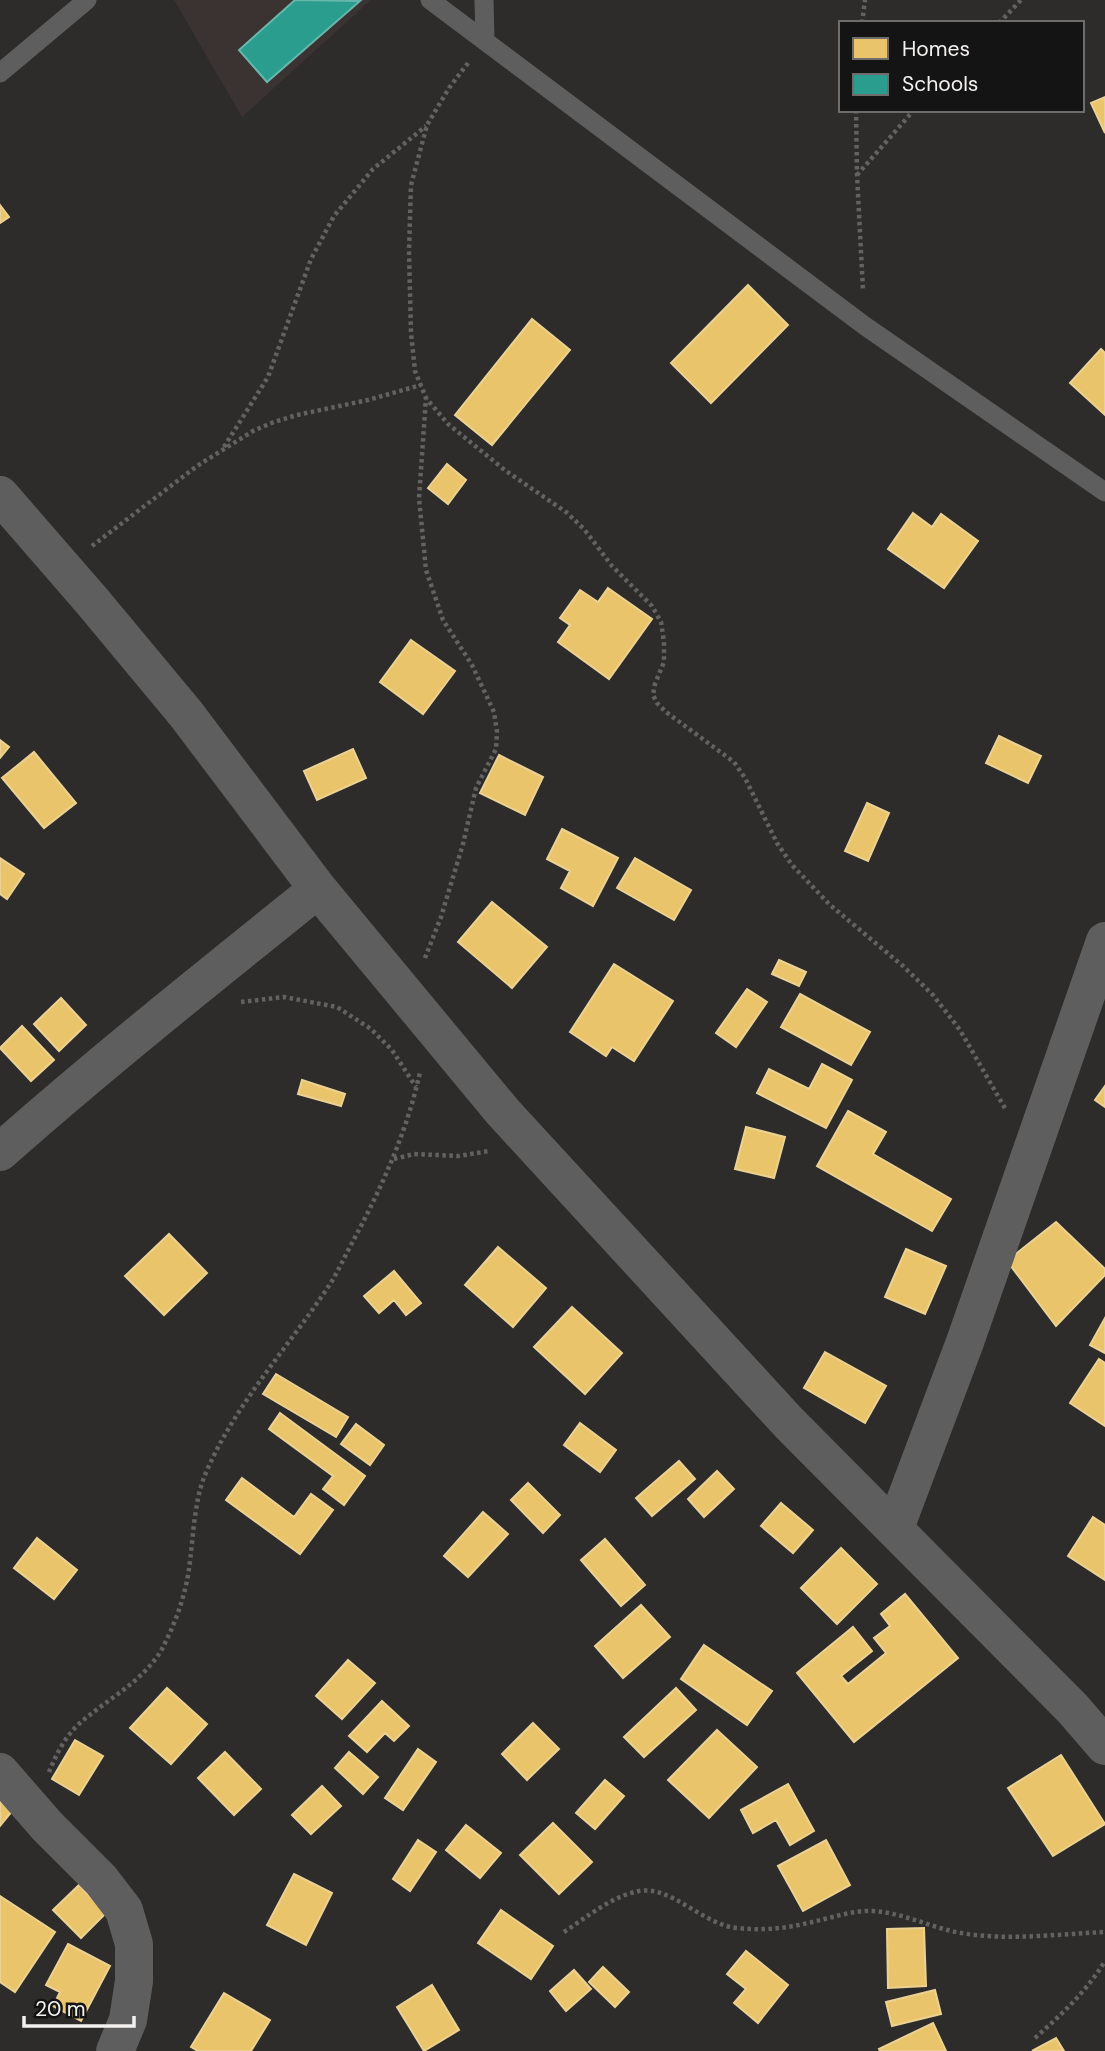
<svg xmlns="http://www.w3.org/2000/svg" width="1105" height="2051" viewBox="0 0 1105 2051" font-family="'DM Sans',sans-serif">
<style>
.built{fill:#3b3331}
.homes{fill:#e9c46a;stroke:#ecd292;stroke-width:2}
.schools{fill:#2a9d8f;stroke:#67b6ac;stroke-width:2}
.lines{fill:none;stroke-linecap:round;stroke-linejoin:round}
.path{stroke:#636262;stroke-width:4.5;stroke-dasharray:3.5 3.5;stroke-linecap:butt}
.lane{stroke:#5f5e5e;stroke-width:19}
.street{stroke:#5f5e5e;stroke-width:38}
</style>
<rect width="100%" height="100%" fill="#2d2c2b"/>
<path class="built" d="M 174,0 L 371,0 L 242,117 Z"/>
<path class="homes" d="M 1105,97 L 1105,133 L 1091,103 Z
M 0,205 L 9,217 L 0,223 Z
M 748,285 L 788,325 L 711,403 L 671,363 Z
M 532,319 L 570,350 L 492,445 L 455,415 Z
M 1101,349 L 1105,353 L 1105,415 L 1070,383 Z
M 447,464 L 466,480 L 448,504 L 428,488 Z
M 913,513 L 932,527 L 941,514 L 978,541 L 944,588 L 888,549 Z
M 608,588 L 652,619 L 609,679 L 558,642 L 570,625 L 560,618 L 580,590 L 598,602 Z
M 411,640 L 455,671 L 423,714 L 380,682 Z
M 999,736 L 1041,756 L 1028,783 L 986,763 Z
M 0,740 L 9,747 L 0,758 Z
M 353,749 L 366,778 L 317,800 L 304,771 Z
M 34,752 L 76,803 L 44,828 L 2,778 Z
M 499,755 L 543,777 L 525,815 L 480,793 Z
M 867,803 L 889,813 L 868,861 L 845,851 Z
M 562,829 L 618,858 L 593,906 L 561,888 L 570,871 L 547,859 Z
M 0,858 L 24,874 L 7,899 L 0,894 Z
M 635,858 L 691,890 L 674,920 L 617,888 Z
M 492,902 L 547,947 L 512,988 L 458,942 Z
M 779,960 L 806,972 L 799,986 L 772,974 Z
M 614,964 L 673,1001 L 634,1061 L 612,1047 L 606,1056 L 570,1032 Z
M 747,989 L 767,1002 L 736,1047 L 716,1033 Z
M 800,994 L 870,1032 L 851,1065 L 781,1027 Z
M 61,998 L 86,1025 L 59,1051 L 34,1024 Z
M 22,1026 L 54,1060 L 31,1081 L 0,1048 Z
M 822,1064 L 852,1080 L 826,1128 L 757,1093 L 769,1069 L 809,1089 Z
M 302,1080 L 345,1094 L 341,1106 L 298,1094 Z
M 1105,1086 L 1105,1107 L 1095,1100 Z
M 848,1111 L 886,1132 L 873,1154 L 951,1199 L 932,1231 L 817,1166 Z
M 746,1127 L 785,1137 L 774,1178 L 735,1169 Z
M 1056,1222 L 1105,1269 L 1105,1275 L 1056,1326 L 1007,1261 Z
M 169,1234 L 207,1273 L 164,1315 L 125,1276 Z
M 498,1247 L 546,1288 L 513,1327 L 465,1285 Z
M 906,1249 L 946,1266 L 925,1314 L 885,1297 Z
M 394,1271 L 421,1303 L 406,1315 L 394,1300 L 379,1313 L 364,1296 Z
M 572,1307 L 622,1353 L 585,1394 L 534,1347 Z
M 1105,1318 L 1105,1353 L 1090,1345 Z
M 825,1352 L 886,1386 L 865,1423 L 804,1388 Z
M 1099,1359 L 1105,1363 L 1105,1426 L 1070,1403 Z
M 276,1374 L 348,1417 L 336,1437 L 263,1394 Z
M 280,1413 L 365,1476 L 344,1505 L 323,1489 L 333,1476 L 269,1429 Z
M 580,1423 L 616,1450 L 600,1472 L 564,1445 Z
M 356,1424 L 384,1445 L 370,1465 L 341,1444 Z
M 679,1461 L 695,1479 L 652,1516 L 636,1498 Z
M 717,1471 L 734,1489 L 704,1517 L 688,1499 Z
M 242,1478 L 294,1517 L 311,1494 L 333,1510 L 300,1554 L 226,1500 Z
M 528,1483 L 560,1515 L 543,1533 L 511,1500 Z
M 781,1503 L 813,1530 L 793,1553 L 761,1526 Z
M 483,1512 L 508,1534 L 468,1577 L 444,1556 Z
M 1093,1517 L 1105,1525 L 1105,1580 L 1068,1556 Z
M 37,1538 L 77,1570 L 54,1599 L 14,1568 Z
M 605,1539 L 645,1585 L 621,1606 L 581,1560 Z
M 841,1548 L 877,1584 L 837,1624 L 801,1588 Z
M 905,1594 L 958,1658 L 854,1742 L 797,1673 L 853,1627 L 872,1651 L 841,1676 L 848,1684 L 886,1653 L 874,1638 L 890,1626 L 881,1614 Z
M 641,1605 L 670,1637 L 623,1678 L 595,1646 Z
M 704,1645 L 772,1691 L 747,1725 L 681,1679 Z
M 348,1660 L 375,1683 L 342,1719 L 316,1696 Z
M 167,1688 L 207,1724 L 171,1764 L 130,1728 Z
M 676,1688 L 696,1710 L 644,1757 L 624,1737 Z
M 382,1701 L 409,1726 L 394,1741 L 385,1733 L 367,1752 L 349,1736 Z
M 533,1723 L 559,1749 L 527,1780 L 502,1754 Z
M 717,1730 L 757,1767 L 709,1818 L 668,1780 Z
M 75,1740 L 103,1756 L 79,1795 L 52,1779 Z
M 418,1749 L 436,1762 L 403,1810 L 385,1798 Z
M 225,1752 L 261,1789 L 234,1815 L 198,1778 Z
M 349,1752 L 378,1777 L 363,1794 L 335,1768 Z
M 1061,1755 L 1105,1824 L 1053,1856 L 1008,1788 Z
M 605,1780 L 624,1796 L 595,1829 L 576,1813 Z
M 788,1784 L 814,1831 L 790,1845 L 776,1820 L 753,1833 L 741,1810 Z
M 322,1786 L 341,1806 L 311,1834 L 292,1815 Z
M 0,1800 L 13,1810 L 0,1826 Z
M 553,1823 L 592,1862 L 559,1894 L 520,1855 Z
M 466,1825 L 501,1853 L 480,1878 L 446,1850 Z
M 418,1840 L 436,1852 L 410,1891 L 393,1879 Z
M 826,1840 L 850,1885 L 803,1911 L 778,1866 Z
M 294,1874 L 332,1893 L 306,1945 L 267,1925 Z
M 79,1885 L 106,1913 L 81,1938 L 53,1910 Z
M 0,1896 L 55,1932 L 15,1992 L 0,1982 Z
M 501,1910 L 553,1946 L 531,1979 L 478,1943 Z
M 924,1928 L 926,1986 L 888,1988 L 887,1929 Z
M 68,1944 L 110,1966 L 81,2021 L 53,2006 L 60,1992 L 46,1985 Z
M 746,1951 L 788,1985 L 758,2023 L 734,2003 L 746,1989 L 727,1974 Z
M 603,1967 L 629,1992 L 615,2007 L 589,1982 Z
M 574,1970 L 591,1989 L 566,2011 L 550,1991 Z
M 432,1985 L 459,2030 L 424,2051 L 397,2007 Z
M 935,1990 L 941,2014 L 892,2026 L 886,2002 Z
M 224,1993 L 270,2020 L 251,2051 L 198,2051 L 191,2047 Z
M 933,2023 L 946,2051 L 880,2051 L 879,2049 Z
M 1056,2038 L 1064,2051 L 1032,2051 Z"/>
<path class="schools" d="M 295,0 L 360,1 L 267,82 L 239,50 Z"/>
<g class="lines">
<path class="path" d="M 862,23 L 865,0
M 999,23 L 1021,0
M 468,63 L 449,88 L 427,125 L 411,185 L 409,251 L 411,333 L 415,371 L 426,398 L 448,424 L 506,471 L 566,512 L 584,529 L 612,566 L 652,606 L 661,622 L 664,642 L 664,662 L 655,684 L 653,695 L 657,703 L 666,712 L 734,762 L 745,778 L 777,843 L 792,865 L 829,904 L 903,966 L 933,995 L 960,1030 L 1006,1110
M 856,110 L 857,175 L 863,290
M 857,175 L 914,110
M 224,447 L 268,377 L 311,259 L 334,216 L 373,169 L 426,126
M 92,546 L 197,466 L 253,431 L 274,422 L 297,415 L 368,400 L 421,385
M 425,958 L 441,917 L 463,844 L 476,788 L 496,749 L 497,732 L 494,712 L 472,665 L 443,620 L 426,570 L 419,498 L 426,398
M 241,1002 L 284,997 L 337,1007 L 371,1029 L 392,1050 L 416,1087
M 394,1159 L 414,1154 L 459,1156 L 489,1151
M 49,1772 C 56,1755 65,1736 80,1723 C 106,1700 144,1681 162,1649 C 175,1624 185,1597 189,1569 C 193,1541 194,1501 205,1475 C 235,1403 290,1346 332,1281 C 339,1269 345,1256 352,1243 C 381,1189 407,1132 420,1072
M 564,1932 C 587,1917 612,1896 639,1891 C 671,1885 703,1925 737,1928 C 764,1931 790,1928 816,1921 C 835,1917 854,1910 873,1911 C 904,1913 932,1928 961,1933 C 1008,1941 1058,1934 1105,1932
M 1035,2038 C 1062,2014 1086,1992 1105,1961"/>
<path class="lane" d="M 430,0 L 865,326 L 1105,492
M 484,0 L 485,40
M 0,73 L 87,0"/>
<path class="street" d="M 0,495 L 92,601 L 186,714 L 318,889 L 503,1112 L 789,1423 L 1073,1709 L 1105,1746
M 0,1152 C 103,1061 211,975 318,889
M 895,1528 L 965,1342 L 1105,941
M 0,1772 L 47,1826 L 101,1880 L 124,1910 L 134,1944 L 134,1981 L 128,2020 L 115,2051"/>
</g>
<rect x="839" y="21" width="245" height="91" fill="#151414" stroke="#6e6d6c" stroke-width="2"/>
<rect x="853" y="38" width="35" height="21" fill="#e9c46a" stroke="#6e6d6c" stroke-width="2"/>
<text x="902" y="56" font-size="21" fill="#f4f2f1">Homes</text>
<rect x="853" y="74" width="35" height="21" fill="#2a9d8f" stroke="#6e6d6c" stroke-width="2"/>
<text x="902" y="91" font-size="21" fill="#f4f2f1">Schools</text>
<path d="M24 2016v10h110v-10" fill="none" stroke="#f4f2f1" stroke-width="3.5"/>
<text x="35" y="2016" font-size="21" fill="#f4f2f1" stroke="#151414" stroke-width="5" paint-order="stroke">20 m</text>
</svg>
